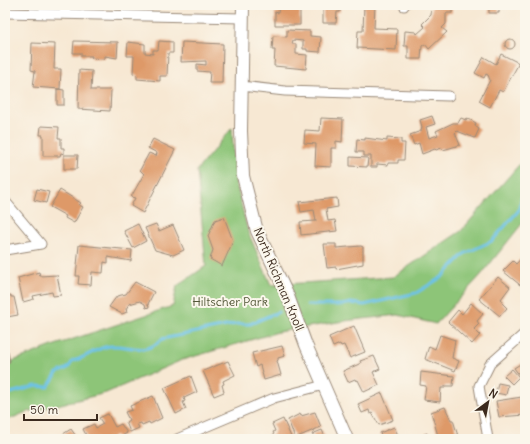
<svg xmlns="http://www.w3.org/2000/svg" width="530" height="444" viewBox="0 0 530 444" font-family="Delius,sans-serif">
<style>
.green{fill:#8dc578;stroke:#64784b}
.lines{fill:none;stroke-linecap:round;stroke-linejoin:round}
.stream{stroke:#6cc2e9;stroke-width:3}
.building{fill:#de9967}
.minor-casing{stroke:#998978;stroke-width:11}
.tertiary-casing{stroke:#998978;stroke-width:14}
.minor{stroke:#fff;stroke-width:9}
.tertiary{stroke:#fff;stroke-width:12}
.labels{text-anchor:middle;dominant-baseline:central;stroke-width:4;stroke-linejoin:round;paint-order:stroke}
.street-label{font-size:12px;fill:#3b2a1e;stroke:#fbf7ec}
.park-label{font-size:12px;fill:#545839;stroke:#fbf7ec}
</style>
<rect width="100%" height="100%" fill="#fbf7ec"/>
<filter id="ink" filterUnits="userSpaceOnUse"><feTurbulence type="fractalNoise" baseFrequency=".025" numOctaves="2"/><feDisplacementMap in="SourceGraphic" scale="8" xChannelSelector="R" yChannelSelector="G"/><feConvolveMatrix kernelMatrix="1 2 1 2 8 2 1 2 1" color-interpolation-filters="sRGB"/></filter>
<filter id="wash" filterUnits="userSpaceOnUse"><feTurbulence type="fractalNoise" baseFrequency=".012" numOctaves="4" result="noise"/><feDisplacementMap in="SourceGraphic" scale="16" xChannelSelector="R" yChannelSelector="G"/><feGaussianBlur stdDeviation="0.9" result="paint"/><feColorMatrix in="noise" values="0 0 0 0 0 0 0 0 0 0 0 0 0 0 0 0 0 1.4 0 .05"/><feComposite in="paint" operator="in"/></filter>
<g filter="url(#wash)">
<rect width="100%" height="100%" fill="#f7e8d3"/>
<path class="green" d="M 232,128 L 235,179 L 248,232 L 271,285 L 393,277 L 461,231 L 525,158 L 525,220 L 481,275 L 436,324 L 398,315 L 344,321 L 278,332 L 182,360 L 106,393 L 24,413 L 5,421 L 5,364 L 55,345 L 173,306 L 177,286 L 206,266 L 197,170 Z"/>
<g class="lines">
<path class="stream" d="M 307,305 L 342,305 L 352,303 L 364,305 L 416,293 L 442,277 L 464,254 L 492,241 L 519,210 L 522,197 L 525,195
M 5,398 L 7,394 L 36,386 L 48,387 L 57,373 L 68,368 L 73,361 C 85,358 94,350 105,347 C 125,341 143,359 162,339 L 236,324 L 250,324 L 278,312"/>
</g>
<g id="blocks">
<path class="building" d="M 279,5 L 300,5 L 300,25 L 275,25 L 275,12 L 278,13 Z
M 323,5 L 340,5 L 340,12 L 337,12 L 336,23 L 323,23 Z
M 364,5 L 375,5 L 374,28 L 397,29 L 396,50 L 357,48 L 358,31 L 363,31 Z
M 432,5 L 452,5 L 452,13 L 446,13 L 446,24 L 442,28 L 447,32 L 429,49 L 425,44 L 422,46 L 421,59 L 408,59 L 408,46 L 404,46 L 405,31 L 416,32 L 417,34 L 425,27 L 422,24 L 431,15 Z
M 485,5 L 510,5 L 510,7 L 499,6 L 499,13 L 489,13 L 489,6 Z
M 287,30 L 310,31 L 310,36 L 321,37 L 320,52 L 307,51 L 307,49 L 303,49 L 303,41 L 293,40 L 292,44 L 296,44 L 296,54 L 307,55 L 306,69 L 274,66 L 275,50 L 272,50 L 273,36 L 287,37 Z
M505 44a5 5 0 1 1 10 0a5 5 0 1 1-10 0Z
M 74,41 L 118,42 L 117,58 L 105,56 L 105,59 L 91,58 L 92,56 L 81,56 L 81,53 L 73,53 Z
M 159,41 L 173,42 L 173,53 L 168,53 L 167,76 L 160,76 L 160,81 L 137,79 L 137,75 L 133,74 L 134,56 L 127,56 L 128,42 L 145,44 L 145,53 L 153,54 L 153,50 L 158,50 Z
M 182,42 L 223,44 L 222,83 L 209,83 L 210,72 L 197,71 L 197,64 L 206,65 L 206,61 L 181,62 Z
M 32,43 L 55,44 L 54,69 L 61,69 L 60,89 L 33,87 L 35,71 L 31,70 Z
M 501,54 L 519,63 L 503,92 L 499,90 L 490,107 L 479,101 L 490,80 L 488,75 L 486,74 L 484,78 L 475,73 L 484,57 L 496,64 Z
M 79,70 L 92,71 L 91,90 L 111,90 L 110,111 L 78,109 Z
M 57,89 L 64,90 L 64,105 L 57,105 Z
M 432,116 L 435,124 L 426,127 L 429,138 L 438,135 L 436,131 L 453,123 L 458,123 L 461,118 L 466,120 L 467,118 L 476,123 L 475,126 L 479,129 L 475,138 L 457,131 L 455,133 L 460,145 L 443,150 L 442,148 L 436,150 L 435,149 L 422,154 L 419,143 L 414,145 L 410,135 L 421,131 L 422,127 L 420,120 Z
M 321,118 L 343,119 L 342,142 L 336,141 L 336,148 L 331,148 L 331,167 L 315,166 L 316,144 L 304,143 L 305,130 L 320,131 Z
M 41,126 L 59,127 L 58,138 L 61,138 L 61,148 L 64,148 L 64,154 L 61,153 L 60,156 L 43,156 L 43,135 L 40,135 Z
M 365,138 L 387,141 L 387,138 L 401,139 L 401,143 L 405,143 L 404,160 L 398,160 L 398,163 L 388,163 L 388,165 L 377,164 L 377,167 L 371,167 L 371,156 L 364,156 L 364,152 L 356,152 L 357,139 L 365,140 Z
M 153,139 L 175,150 L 143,213 L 131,206 L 135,198 L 131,197 L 144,174 L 140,170 L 149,153 L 156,156 L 157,153 L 148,148 Z
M 64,155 L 78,155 L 77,169 L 64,169 Z
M 350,157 L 368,158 L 367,167 L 350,166 Z
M 37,189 L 49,192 L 46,203 L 34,200 Z
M 60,190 L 81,203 L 79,205 L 83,207 L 74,223 L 65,218 L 66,216 L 50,207 Z
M 337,198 L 338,207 L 326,209 L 328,221 L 335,220 L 337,231 L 301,235 L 300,222 L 316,221 L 314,210 L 301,212 L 299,202 Z
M 224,217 L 233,241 L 222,266 L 210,259 L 213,250 L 208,236 L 215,220 Z
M 138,224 L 146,241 L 133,248 L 124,231 Z
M 156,224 L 159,231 L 173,225 L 184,250 L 173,255 L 155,250 L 145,228 Z
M 324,244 L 336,244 L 336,248 L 361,246 L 363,247 L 363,264 L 336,269 L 336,267 L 327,268 Z
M 79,245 L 132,250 L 131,261 L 108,257 L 108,263 L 104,262 L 103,273 L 92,272 L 91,285 L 78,284 L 79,276 L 76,276 Z
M 525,254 L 525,289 L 503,271 L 513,261 L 516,264 Z
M 39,272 L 40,276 L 57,275 L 61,295 L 53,296 L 52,292 L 33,296 L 34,299 L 23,302 L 18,278 Z
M 498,277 L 510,287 L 501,299 L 503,301 L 502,303 L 507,308 L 500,316 L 479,299 Z
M 135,282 L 154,292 L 148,304 L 149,307 L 146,308 L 145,304 L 140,301 L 129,304 L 126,309 L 127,312 L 122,314 L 109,307 L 117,296 L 126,294 Z
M 11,295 L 11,297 L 14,297 L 18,315 L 7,317 L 5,311 L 5,296 Z
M 471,303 L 483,314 L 477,321 L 479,324 L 474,329 L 480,335 L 472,344 L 448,322 L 458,310 L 462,314 Z
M 354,326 L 365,352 L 350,358 L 344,345 L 341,346 L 340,344 L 333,347 L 329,337 Z
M 440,335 L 455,340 L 452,358 L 459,361 L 455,371 L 425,359 L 429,346 L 435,349 Z
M 282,346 L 285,356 L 278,358 L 278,360 L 277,361 L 281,375 L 264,380 L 260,365 L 256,367 L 252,353 Z
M 8,351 L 10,362 L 5,363 L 5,352 Z
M 374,356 L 380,369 L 373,372 L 379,385 L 364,392 L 358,380 L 356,381 L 355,379 L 348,382 L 343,371 L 357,365 L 361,363 L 360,361 Z
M 228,361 L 235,375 L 223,381 L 224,384 L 222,385 L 224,392 L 214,396 L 203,371 Z
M 525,361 L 525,379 L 523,380 L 514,368 Z
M 512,369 L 519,377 L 512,384 L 504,376 Z
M 421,372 L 454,376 L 453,386 L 445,386 L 445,388 L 441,388 L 440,402 L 424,400 L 426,386 L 420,385 Z
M 191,376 L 197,392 L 184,398 L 185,401 L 183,402 L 186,409 L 176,414 L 164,388 Z
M 498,383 L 508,385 L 506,395 L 496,393 Z
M 382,393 L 393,420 L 379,425 L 372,413 L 370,414 L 369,410 L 362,413 L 358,404 Z
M 153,396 L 162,418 L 150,424 L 149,422 L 142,425 L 141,423 L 137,424 L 139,428 L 130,432 L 126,422 L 129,420 L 125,412 L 132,410 L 130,406 Z
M 522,397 L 525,415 L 499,417 L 496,401 Z
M 445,407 L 451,420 L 453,420 L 458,436 L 449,439 L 445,437 L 439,439 L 431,412 Z
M 315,412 L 321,427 L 295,438 L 288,420 L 300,414 L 301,416 Z
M 108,414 L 115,427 L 121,424 L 127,433 L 118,438 L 116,435 L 109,439 L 88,439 L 83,429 L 94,424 L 96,428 L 103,424 L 99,418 Z
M 283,419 L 292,439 L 267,439 L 274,434 L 273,432 L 275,431 L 272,424 Z
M 394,427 L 400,439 L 382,439 L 380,433 Z
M 71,429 L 78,439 L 63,439 L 65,438 L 63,434 Z
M 322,430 L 326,439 L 315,439 L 312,434 Z
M 427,433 L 429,439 L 419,439 L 418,437 Z"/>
</g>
</g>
<g filter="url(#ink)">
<use href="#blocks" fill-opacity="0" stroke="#998978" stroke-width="1"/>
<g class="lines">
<defs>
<path id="minor" d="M 404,5 L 404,6
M 5,13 L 242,18
M 241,86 L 285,91 L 449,96
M 5,201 L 41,244 L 5,250
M 177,439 L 274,398 L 324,385
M 488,439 L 479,386 L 490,364 L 525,333"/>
<path id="tertiary" d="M 243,5 L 241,131 L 243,176 L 257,231 L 288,296 L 306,345 L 347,439"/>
</defs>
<use href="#minor" class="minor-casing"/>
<use href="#tertiary" class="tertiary-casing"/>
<use href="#minor" class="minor"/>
<use href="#tertiary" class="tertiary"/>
</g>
</g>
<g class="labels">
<g class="street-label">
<text transform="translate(279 279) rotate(67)">North Richman Knoll</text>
</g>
<g class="park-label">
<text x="230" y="301">Hiltscher Park</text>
</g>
</g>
<rect width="530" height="444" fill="none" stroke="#fbf7ec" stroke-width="20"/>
<g transform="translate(488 402) rotate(32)" stroke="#fbf7ec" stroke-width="3" paint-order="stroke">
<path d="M0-3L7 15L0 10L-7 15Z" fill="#3b2a1e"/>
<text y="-6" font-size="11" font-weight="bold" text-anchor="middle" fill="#3b2a1e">N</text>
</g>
<path d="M24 414v6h73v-6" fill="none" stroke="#3b2a1e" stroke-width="2"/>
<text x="30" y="414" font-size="12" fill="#3b2a1e" stroke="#fbf7ec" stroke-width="3" paint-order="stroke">50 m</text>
</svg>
